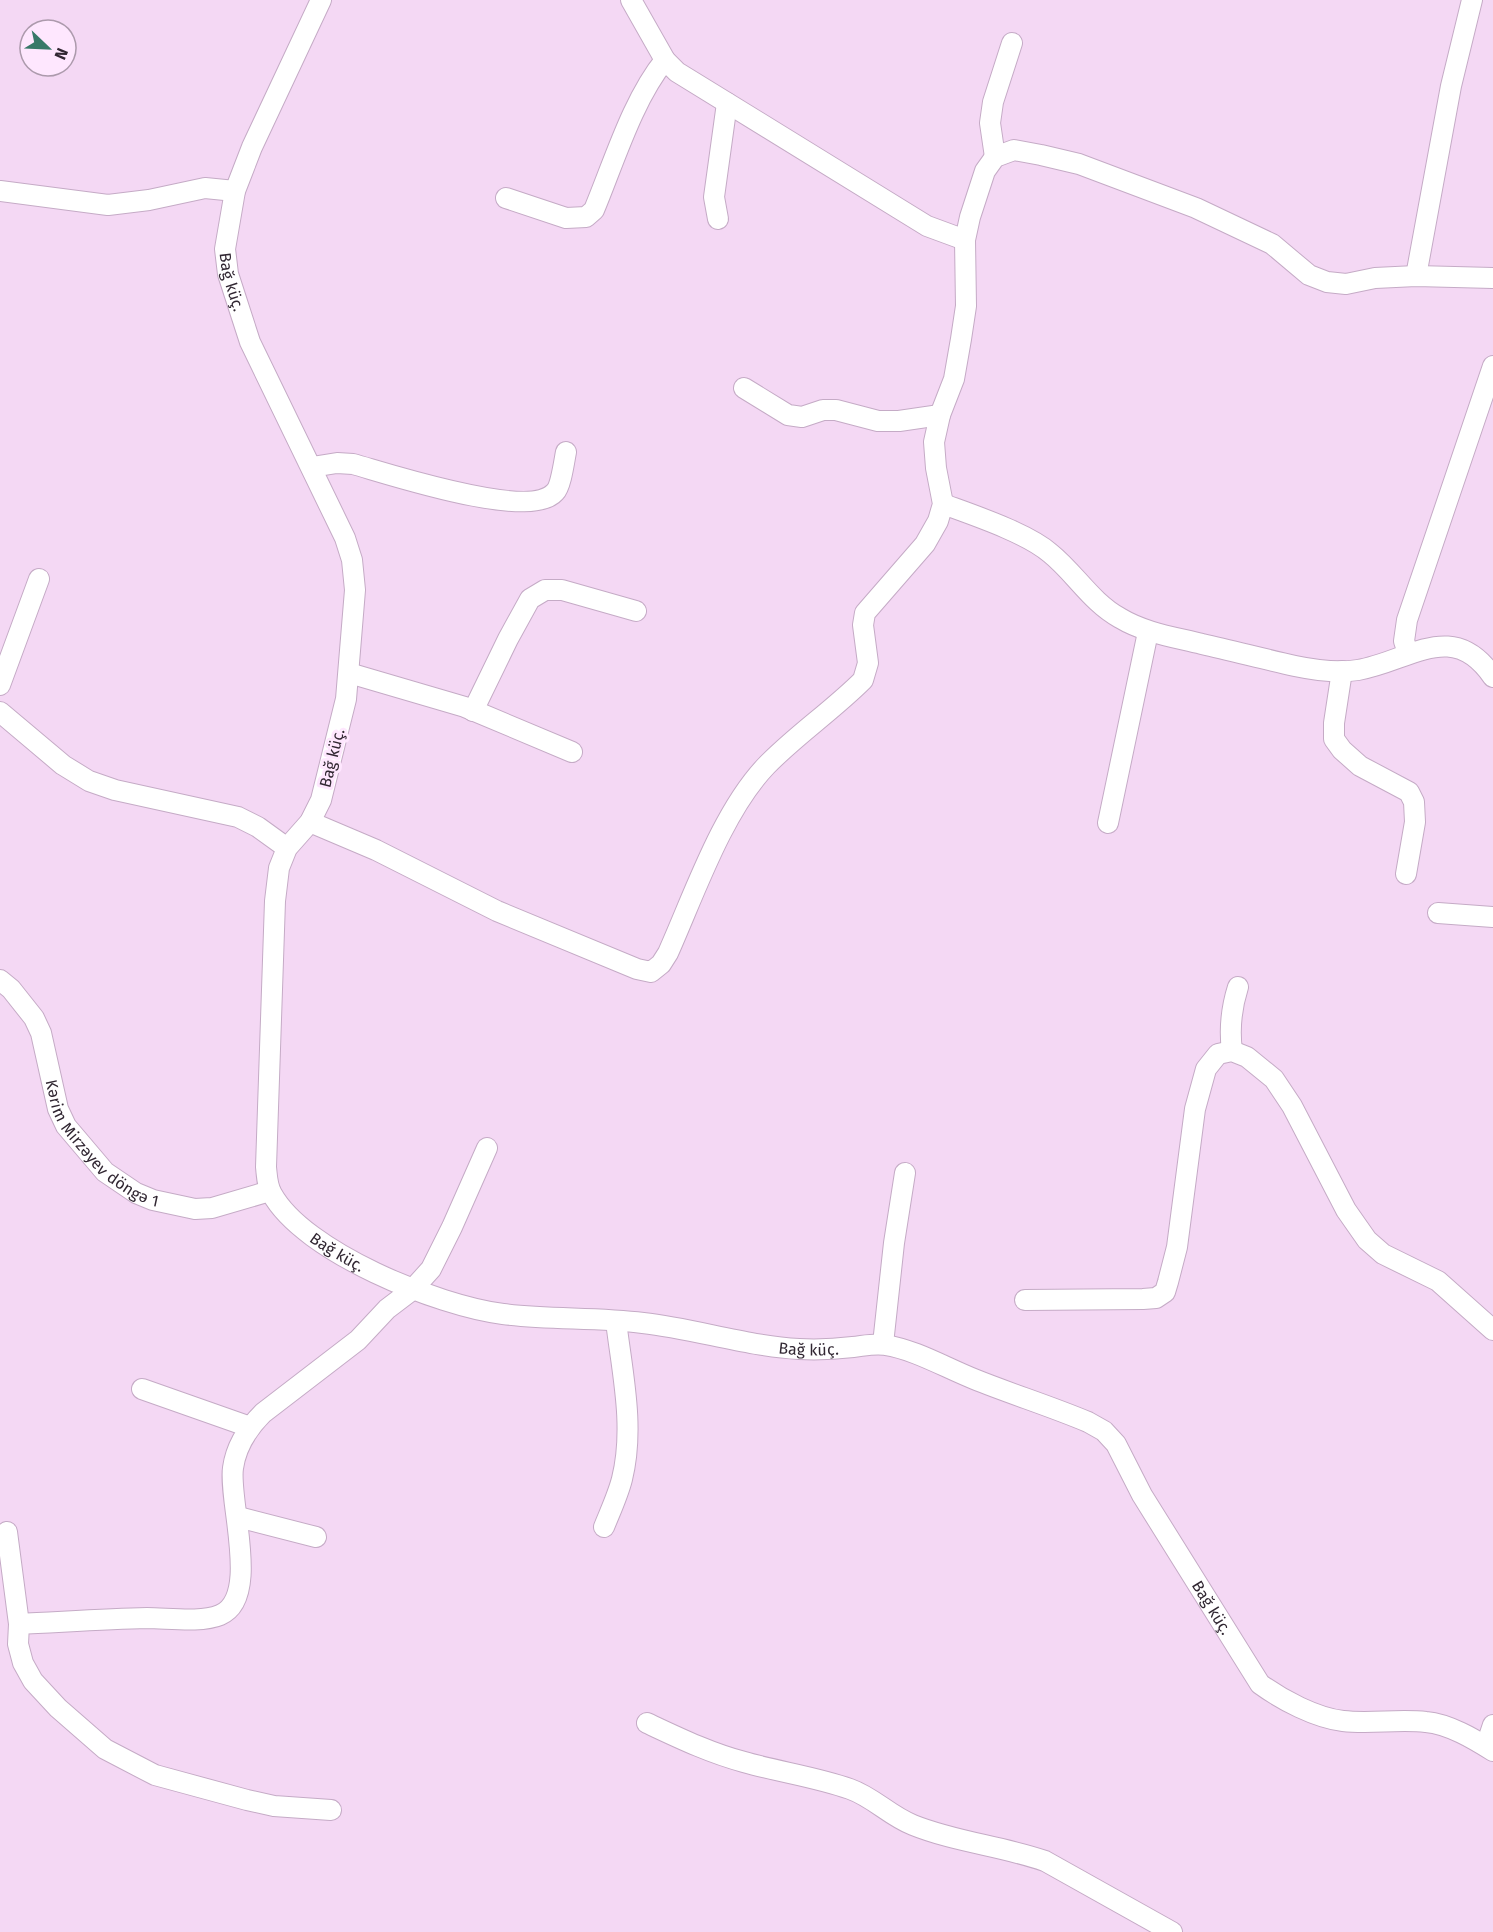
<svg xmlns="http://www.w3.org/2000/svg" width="1493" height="1932" viewBox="0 0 1493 1932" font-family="'Fira Sans',sans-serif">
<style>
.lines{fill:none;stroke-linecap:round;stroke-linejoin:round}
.street-casing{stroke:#c5abc6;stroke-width:22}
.street{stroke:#fff;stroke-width:20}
.labels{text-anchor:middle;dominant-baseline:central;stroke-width:6;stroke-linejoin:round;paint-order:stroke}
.street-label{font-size:16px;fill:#312732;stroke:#fee7fe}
</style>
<rect width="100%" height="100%" fill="#f4d8f4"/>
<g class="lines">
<defs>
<g id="street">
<path id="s1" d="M 321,0 L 252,147 L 235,191 L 225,249 L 228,274 L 250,342 L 345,538 L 352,560 L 355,590 L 346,699 L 321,800 L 310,822 L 287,848 L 279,868 L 275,901 L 266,1167 C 267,1176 267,1186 272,1194 C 304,1252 438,1306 503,1314 C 549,1320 597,1317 643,1323 C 696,1329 746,1346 799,1349 C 817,1350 836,1349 853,1347 C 863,1346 875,1343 885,1345 C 916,1350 944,1367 974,1379 C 1011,1394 1050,1406 1088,1422 L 1104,1431 L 1116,1444 L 1142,1495 L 1260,1684 C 1282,1700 1316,1718 1343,1721 C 1370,1724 1399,1719 1426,1722 C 1449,1724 1474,1739 1493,1751"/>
<path d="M 631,0 L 665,60 L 677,72 L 927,226 L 965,240"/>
<path d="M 995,157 L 990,123 L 993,102 L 1012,43"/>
<path d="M 0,191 L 108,205 L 149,200 L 205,188 L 235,191"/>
<path d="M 506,198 L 566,218 L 586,217 L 594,210 C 614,162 633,99 665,60"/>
<path d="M 718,219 L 714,197 L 727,103"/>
<path d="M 1416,276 L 1451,86 L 1472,0"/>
<path d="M 744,388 L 788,415 L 802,417 L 823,410 L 836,410 L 878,421 L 899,421 L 940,415"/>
<path d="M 312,467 L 337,463 L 353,464 C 389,474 530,521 555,492 C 561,486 564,462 566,452"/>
<path d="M 943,504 C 973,515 1027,533 1050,553 C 1075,573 1091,602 1120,618 C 1145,633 1174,637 1202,644 C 1233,651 1264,659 1295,666 C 1314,670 1339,673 1358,670 C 1410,661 1453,618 1493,677"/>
<path d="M 1408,653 L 1404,641 L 1407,620 L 1493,366"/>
<path d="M 1342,671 L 1334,723 L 1334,739 L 1342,750 L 1360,766 L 1409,792 L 1414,802 L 1415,822 L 1406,874"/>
<path d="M 349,673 L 465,707 L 572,752"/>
<path d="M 0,685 L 39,579"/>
<path d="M 473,711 L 508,639 L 530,599 L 545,590 L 562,590 L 636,611"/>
<path d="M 0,712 L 63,765 L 89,781 L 115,790 L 238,817 L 258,827 L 287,848"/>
<path d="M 310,822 L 376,850 L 497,911 L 637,969 L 651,972 L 661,964 L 668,953 C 694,895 722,812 766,766 C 796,735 832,711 863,680 L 868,663 L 863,625 L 865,613 L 925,544 L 938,521 L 943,504 L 936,468 L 934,442 L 940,415 L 954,379 L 961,339 L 966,306 L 965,240 L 970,217 L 985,171 L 995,157 L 1014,150 L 1041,155 L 1079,164 L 1196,208 L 1272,244 L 1309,275 L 1327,282 L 1346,284 L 1375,278 L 1416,276 L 1493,278"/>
<path d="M 1108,823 L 1148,632"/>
<path d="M 1438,913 L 1493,917"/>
<path id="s2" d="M 0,980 L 11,989 L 34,1018 L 41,1033 L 58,1109 L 66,1126 L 105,1172 L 136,1193 L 153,1200 L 195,1209 L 212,1208 L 270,1191"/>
<path d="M 1232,1051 C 1229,1028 1231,1009 1238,987"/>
<path d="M 1025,1300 L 1143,1299 L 1156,1298 L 1165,1292 L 1168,1282 L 1177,1247 L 1195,1109 L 1206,1069 L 1218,1054 L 1232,1051 L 1247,1057 L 1274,1079 L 1292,1106 L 1346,1210 L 1367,1240 L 1383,1254 L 1438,1281 L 1493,1330"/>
<path d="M 883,1344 L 894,1243 L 905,1173"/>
<path d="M 142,1389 L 250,1427"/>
<path d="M 238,1517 L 316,1537"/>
<path d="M 604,1527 C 610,1512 618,1495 622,1479 C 635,1427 622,1372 616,1321"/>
<path d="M 7,1532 L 19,1624"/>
<path d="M 647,1723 C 679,1738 710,1753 744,1762 C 779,1772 816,1777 850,1789 C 873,1797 890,1816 913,1825 C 955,1842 1002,1846 1045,1861 L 1172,1932"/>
<path d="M 1486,1746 L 1493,1725"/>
<path d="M 331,1810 L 274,1806 L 247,1800 L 155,1775 L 105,1749 L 58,1708 L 33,1681 L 23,1663 L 18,1644 L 19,1624 C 62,1622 105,1619 147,1618 C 168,1618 201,1623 220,1615 C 261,1598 228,1501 233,1468 C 236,1446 248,1428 263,1413 L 358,1340 L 387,1309 L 412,1290 L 431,1269 L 452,1227 L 487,1148"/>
</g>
</defs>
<use href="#street" class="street-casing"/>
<use href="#street" class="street"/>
</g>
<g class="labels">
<g class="street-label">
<text stroke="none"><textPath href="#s1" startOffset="302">Bağ küç.</textPath></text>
<text transform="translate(332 758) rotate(-76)">Bağ küç.</text>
<text stroke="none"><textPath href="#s2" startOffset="201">Kərim Mirzəyev döngə 1</textPath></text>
<text stroke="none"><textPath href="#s1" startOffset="1346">Bağ küç.</textPath></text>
<text stroke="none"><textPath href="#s1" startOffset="1832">Bağ küç.</textPath></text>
<text stroke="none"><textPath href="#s1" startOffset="2352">Bağ küç.</textPath></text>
</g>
</g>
<g transform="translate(48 48) rotate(113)"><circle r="28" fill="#fee7fe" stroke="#ac9aac" stroke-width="1.5"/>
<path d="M0-4.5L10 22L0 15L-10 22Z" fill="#377868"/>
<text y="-9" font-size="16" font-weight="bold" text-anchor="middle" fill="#312732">N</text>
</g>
</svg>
